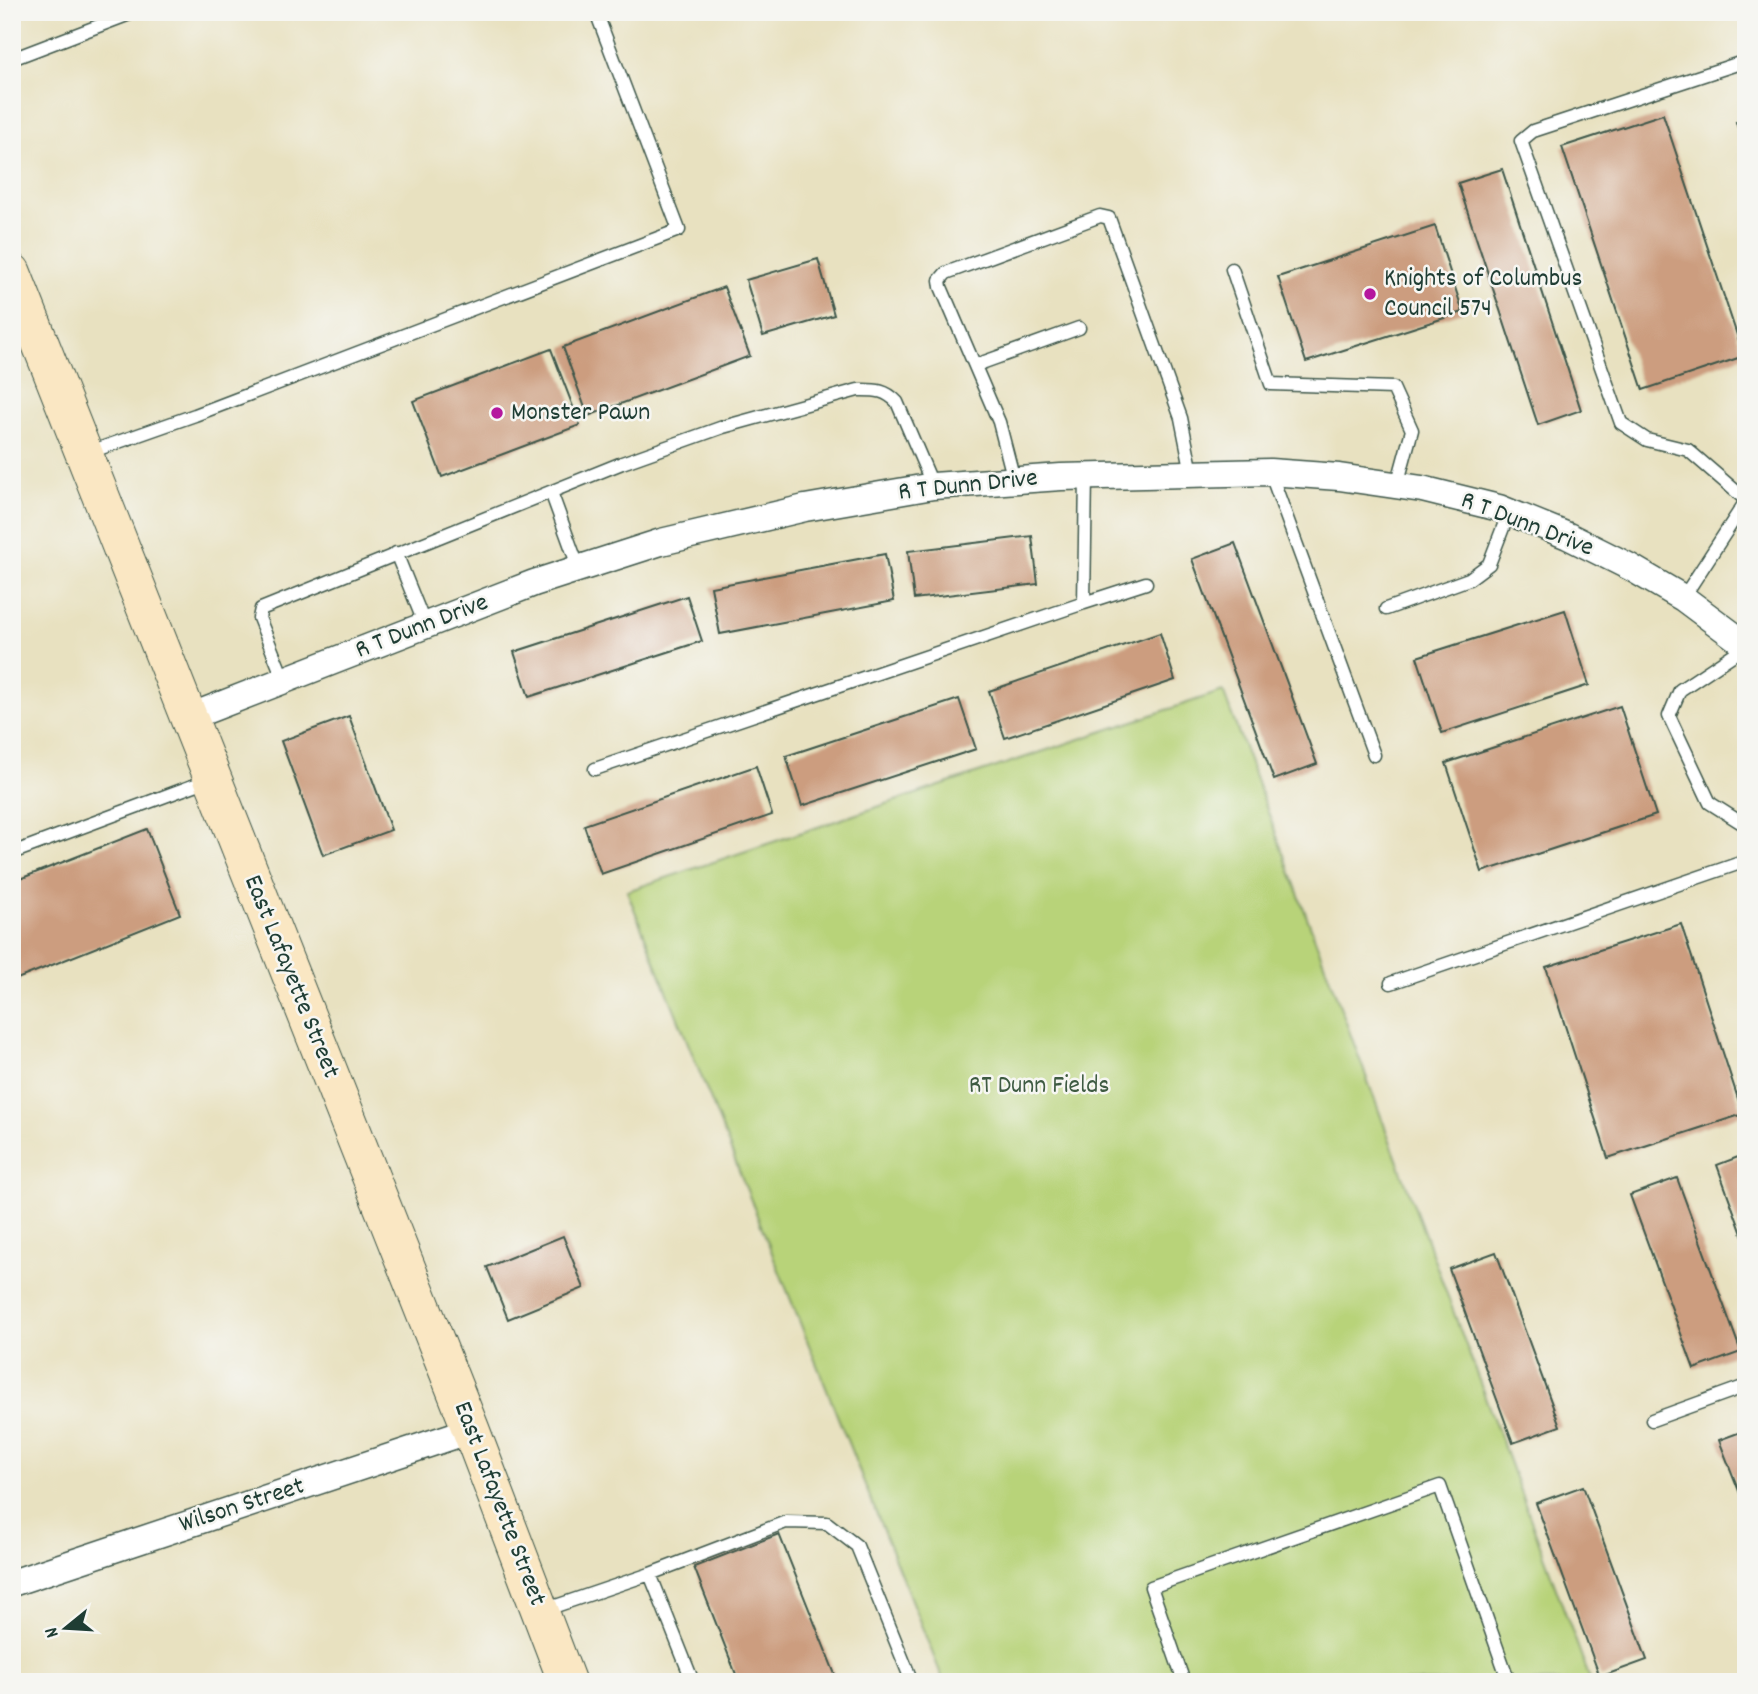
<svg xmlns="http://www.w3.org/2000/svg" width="1758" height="1694" viewBox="0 0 1758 1694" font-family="Dekko,sans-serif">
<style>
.green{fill:#b8d379;stroke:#6c8856;stroke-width:2}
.building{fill:#cc9d7f}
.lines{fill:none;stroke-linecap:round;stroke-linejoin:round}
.lane-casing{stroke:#3d5649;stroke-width:15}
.street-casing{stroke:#3d5649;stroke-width:29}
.secondary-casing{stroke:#3d5649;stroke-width:39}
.lane{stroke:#fff;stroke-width:12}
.street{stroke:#fff;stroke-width:26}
.secondary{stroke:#fae7c3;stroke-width:37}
.poi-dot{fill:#b5179e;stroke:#f6f6f2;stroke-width:2.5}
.labels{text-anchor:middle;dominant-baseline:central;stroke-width:5;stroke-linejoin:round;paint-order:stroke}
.poi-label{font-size:26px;fill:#1f3d34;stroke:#f6f6f2;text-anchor:start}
.street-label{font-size:26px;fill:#1f3d34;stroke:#f6f6f2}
.park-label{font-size:26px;fill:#3e5b42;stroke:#f6f6f2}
</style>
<rect width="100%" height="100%" fill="#f6f6f2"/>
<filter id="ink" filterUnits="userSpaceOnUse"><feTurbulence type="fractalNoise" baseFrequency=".0143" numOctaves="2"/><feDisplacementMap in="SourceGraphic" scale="14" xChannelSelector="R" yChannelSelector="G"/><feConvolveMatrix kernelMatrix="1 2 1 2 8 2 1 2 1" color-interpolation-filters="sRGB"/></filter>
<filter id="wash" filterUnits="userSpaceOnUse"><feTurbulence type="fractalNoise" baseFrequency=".00686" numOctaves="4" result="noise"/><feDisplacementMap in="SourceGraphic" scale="28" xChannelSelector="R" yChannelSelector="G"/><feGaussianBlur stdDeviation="1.57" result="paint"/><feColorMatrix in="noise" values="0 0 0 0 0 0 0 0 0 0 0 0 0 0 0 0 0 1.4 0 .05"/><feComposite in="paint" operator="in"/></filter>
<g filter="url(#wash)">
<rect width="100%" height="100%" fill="#e8e1c0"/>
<path class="green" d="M 1223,691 L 1591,1682 L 944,1682 L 627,891 Z"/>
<g id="blocks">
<path class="building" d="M 1663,114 L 1744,356 L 1643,390 L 1562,147 Z
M 1746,119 L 1746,150 L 1745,150 L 1736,122 Z
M 1502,169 L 1581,410 L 1538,425 L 1458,183 Z
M 1435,226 L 1463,312 L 1306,362 L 1278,277 Z
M 818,259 L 834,315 L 763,336 L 746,280 Z
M 724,287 L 750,356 L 588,416 L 563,347 Z
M 551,349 L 580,425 L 442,477 L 413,401 Z
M 1032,536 L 1038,584 L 914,599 L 908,551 Z
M 1235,543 L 1317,764 L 1274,780 L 1192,559 Z
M 885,554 L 894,601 L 720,634 L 711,587 Z
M 687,596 L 702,641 L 529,697 L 514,652 Z
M 1565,610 L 1589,685 L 1442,733 L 1417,657 Z
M 1160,633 L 1175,680 L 1005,738 L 989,691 Z
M 959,699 L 976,749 L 802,806 L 786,756 Z
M 1620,706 L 1656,815 L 1482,872 L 1446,763 Z
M 349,716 L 391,830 L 323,855 L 281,741 Z
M 756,766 L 772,815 L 601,874 L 584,825 Z
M 147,829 L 180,914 L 12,981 L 12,882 Z
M 1681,924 L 1743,1114 L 1608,1158 L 1546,967 Z
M 1746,1154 L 1746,1242 L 1745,1242 L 1717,1165 Z
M 1677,1178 L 1741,1352 L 1694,1369 L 1630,1195 Z
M 563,1236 L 584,1288 L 508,1319 L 487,1267 Z
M 1496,1252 L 1560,1426 L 1513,1443 L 1449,1269 Z
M 1746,1430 L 1746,1509 L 1719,1440 Z
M 1583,1486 L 1647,1660 L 1600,1677 L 1536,1503 Z
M 779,1534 L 838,1682 L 739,1682 L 694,1567 Z"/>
</g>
</g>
<g filter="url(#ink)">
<use href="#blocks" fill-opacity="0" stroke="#3d5649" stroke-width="2"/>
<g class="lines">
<defs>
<path id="lane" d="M 12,59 L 135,12
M 1746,61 L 1533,131 L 1521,141 L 1621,423 L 1647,440 L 1688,450 L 1746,500
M 1232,269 L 1271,384 L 1393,388 L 1412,430 L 1397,485
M 976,365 L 1079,328
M 87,453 L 195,415 L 679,230 L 596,12
M 1270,472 L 1374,755
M 1014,480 L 999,422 L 941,287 L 940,280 L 946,273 L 1100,216 L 1109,218 L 1181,418 L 1192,473
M 551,492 L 579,569
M 396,553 L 425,625
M 1683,598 L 1746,501
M 1084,603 L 1146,583
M 1386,609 L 1469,579 L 1489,564 L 1509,512
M 1746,646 L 1680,690 L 1669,716 L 1710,803 L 1740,822 L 1746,821
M 284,680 L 259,618 L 261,609 L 622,463 L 723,427 L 858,390 C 875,390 885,389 897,402 L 933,486
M 595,769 L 1084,603 L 1086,476
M 12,853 L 211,779
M 1391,983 L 1746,861
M 1652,1420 L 1746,1386
M 650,1574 L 786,1522 L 827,1523 L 857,1546 L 912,1682
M 541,1611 L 650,1574 L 693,1682
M 1184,1682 L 1151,1587 L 1440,1486 L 1508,1679 L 1499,1682"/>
<path id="street" d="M 187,718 L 534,583 L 661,542 L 805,508 L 933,486 L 1061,477 L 1270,472 L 1339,477 L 1422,489 L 1499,508 L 1568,536 L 1630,567 L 1683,598 L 1746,645
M 12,1583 L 471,1430"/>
<path id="secondary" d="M 12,272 L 471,1430 L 567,1682"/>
</defs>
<use href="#lane" class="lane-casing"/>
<use href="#street" class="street-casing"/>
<use href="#secondary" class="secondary-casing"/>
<use href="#lane" class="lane"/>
<use href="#street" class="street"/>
<use href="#secondary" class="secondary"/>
</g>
</g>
<g class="poi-dot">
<circle cx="1370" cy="294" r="7"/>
<circle cx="497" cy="413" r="7"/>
</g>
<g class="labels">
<g class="poi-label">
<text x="1384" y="279">Knights of Columbus<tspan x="1384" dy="30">Council 574</tspan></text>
<text x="511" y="413">Monster Pawn</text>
</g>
<g class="street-label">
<text transform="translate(968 486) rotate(-6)">R T Dunn Drive</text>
<text transform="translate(1527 525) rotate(21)">R T Dunn Drive</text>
<text transform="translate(422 627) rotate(-21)">R T Dunn Drive</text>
<text transform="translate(291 977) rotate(68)">East Lafayette Street</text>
<text transform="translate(499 1504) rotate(69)">East Lafayette Street</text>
<text transform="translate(242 1506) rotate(-18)">Wilson Street</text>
</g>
<g class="park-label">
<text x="1039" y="1086">RT Dunn Fields</text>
</g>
</g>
<rect width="1758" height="1694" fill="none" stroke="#f6f6f2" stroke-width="42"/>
<g transform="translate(66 1628) rotate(252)" stroke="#f6f6f2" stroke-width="5" paint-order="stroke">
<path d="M0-5L12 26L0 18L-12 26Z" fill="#1f3d34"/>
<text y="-10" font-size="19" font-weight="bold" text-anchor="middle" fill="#1f3d34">N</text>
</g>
</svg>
